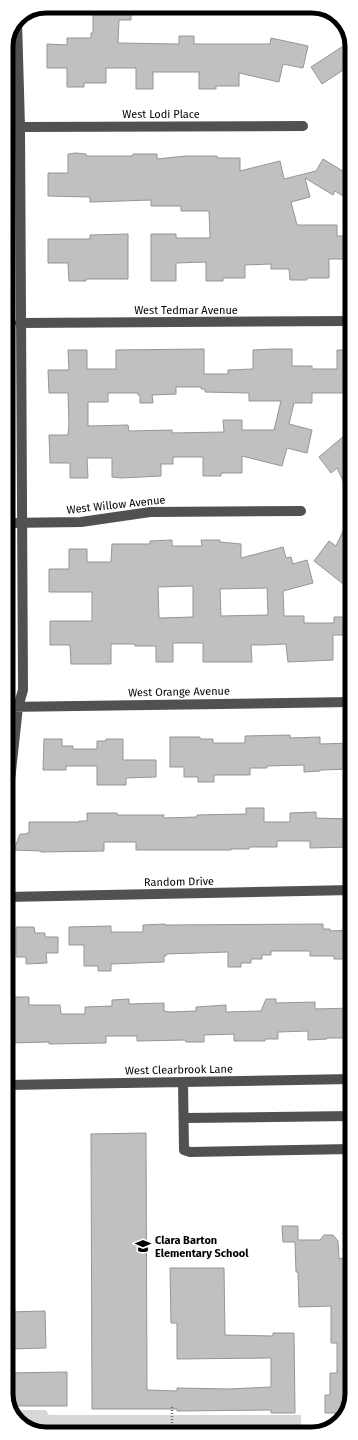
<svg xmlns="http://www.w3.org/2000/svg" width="358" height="1440" viewBox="0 0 358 1440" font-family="'Fira Sans',sans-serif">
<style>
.green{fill:#d8d8d8}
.building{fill:#c0c0c0;stroke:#959595;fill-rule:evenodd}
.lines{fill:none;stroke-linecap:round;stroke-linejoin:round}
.path{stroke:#737373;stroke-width:2.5;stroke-dasharray:1 2;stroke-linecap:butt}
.minor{stroke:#515151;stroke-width:10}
.labels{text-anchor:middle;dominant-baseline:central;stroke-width:3;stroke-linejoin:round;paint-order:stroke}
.street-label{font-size:11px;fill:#000;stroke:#fff}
.poi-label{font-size:11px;font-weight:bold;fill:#000;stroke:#fff;text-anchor:start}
.rim{fill:none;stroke:#000;stroke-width:5}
</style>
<rect width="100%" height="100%" fill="#fff"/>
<path class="green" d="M 12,1410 L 46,1410 L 49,1415 L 301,1415 L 301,1430 L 325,1430 L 319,1433 L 41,1434 L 18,1422 Z"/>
<path class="building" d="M 93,6 L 131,6 L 131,20 L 119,20 L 118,43 L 179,44 L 179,36 L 194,36 L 194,44 L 270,44 L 271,38 L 308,46 L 303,68 L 283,64 L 279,82 L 239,73 L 239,86 L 216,86 L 216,89 L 199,89 L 199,72 L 153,72 L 153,89 L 136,89 L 136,68 L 106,68 L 106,83 L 84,83 L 84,87 L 67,87 L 67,68 L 47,68 L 47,44 L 67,45 L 67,38 L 91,38 L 91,33 L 93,33 Z
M 351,41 L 351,65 L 322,84 L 311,67 Z
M 76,153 L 86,154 L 86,156 L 133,156 L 133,154 L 157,154 L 157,159 L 186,156 L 217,156 L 217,158 L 240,158 L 240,171 L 280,161 L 284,179 L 316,171 L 323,159 L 351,176 L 351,201 L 335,191 L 333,195 L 305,178 L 310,197 L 291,202 L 297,225 L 337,225 L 337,236 L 351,236 L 351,259 L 329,259 L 329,278 L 307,278 L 307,280 L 290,280 L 289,269 L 271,269 L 271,264 L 245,265 L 245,278 L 223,278 L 223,281 L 206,281 L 206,262 L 176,263 L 176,281 L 151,281 L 151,234 L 176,234 L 176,238 L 210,238 L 209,211 L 181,211 L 181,206 L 151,206 L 151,200 L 90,202 L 90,197 L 48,196 L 48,173 L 68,173 L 68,154 Z
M 128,234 L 128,279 L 86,279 L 86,281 L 69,281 L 68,263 L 48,263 L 48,239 L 90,239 L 90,235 Z
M 204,349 L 204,374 L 228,374 L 228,370 L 253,369 L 253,350 L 274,349 L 292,349 L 292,366 L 312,366 L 312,369 L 337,369 L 337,350 L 351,350 L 351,393 L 312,393 L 312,403 L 294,403 L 289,424 L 312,430 L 307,453 L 287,448 L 282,466 L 242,456 L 242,473 L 221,473 L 221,476 L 203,476 L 203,457 L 173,457 L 173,464 L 161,464 L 161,476 L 121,478 L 112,477 L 112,458 L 87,458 L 88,478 L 70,478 L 70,463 L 50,463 L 49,435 L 68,435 L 69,424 L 68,393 L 49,393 L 48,370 L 69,370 L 68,350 L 87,350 L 87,369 L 116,369 L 116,350 ZM 176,387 L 201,387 L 201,389 L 205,389 L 205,392 L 249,393 L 249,401 L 281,401 L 274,430 L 242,430 L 242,420 L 223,420 L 224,432 L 172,433 L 172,430 L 129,431 L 128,425 L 88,426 L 88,402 L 108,402 L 108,393 L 138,393 L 138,395 L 140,395 L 140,403 L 153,403 L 152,395 L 176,394 Z
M 351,430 L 352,479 L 352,500 L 337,468 L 331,473 L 319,457 Z
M 352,512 L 352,591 L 314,561 L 329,541 L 336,546 Z
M 172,540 L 172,546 L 202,546 L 201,540 L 220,540 L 220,542 L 241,544 L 241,558 L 283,547 L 286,558 L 291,557 L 293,564 L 307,560 L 313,583 L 283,591 L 284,616 L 304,616 L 304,623 L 334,623 L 334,617 L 352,617 L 352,635 L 333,635 L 333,660 L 288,662 L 286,644 L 262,645 L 251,645 L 252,662 L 203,662 L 203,643 L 173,643 L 173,662 L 156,662 L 156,646 L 135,646 L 135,644 L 111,644 L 111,664 L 71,664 L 70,645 L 50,645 L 50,621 L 92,621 L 92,592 L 49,592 L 49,569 L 69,569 L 69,549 L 87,549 L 87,562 L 111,562 L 112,544 L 150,544 L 150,541 ZM 193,586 L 193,617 L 159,618 L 158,587 ZM 267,588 L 268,615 L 221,616 L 220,589 Z
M 290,735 L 290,738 L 320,737 L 320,744 L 352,743 L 352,769 L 320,770 L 320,771 L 304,772 L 304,765 L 267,766 L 267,768 L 250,768 L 250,775 L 214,775 L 214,782 L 198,782 L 198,777 L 184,777 L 184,767 L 170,767 L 170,737 L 200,737 L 200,739 L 213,739 L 213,743 L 245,743 L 245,736 Z
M 44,739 L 62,739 L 62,746 L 73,746 L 73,749 L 97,749 L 97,741 L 106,741 L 106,739 L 123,739 L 123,760 L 156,760 L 156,777 L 126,778 L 126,785 L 97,785 L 97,766 L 66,766 L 66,770 L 43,770 Z
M 246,808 L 264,808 L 264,822 L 290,822 L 290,813 L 316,812 L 316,818 L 352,819 L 352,847 L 310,848 L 310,841 L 277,841 L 277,847 L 249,847 L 249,849 L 231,849 L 231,850 L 136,850 L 136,842 L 104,842 L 104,851 L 41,852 L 41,851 L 14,850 L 20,834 L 27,834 L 27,833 L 29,833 L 29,822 L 79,822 L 79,821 L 87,821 L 87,813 L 117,813 L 117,815 L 164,815 L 163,818 L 197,817 L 197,815 L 246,814 Z
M 165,924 L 165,925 L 323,924 L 323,929 L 330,929 L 330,931 L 352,930 L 352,959 L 334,959 L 334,956 L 310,956 L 310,951 L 271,951 L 271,955 L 262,955 L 262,959 L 251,959 L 251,963 L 241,963 L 241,967 L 228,967 L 228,952 L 166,954 L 166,956 L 164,956 L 164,962 L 111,964 L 111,971 L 98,971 L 98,966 L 84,966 L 84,945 L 69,945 L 69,927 L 111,926 L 111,932 L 143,932 L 143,925 Z
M 16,927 L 34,927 L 35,933 L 45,933 L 45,937 L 58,937 L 58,953 L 46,953 L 47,963 L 26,964 L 26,957 L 16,957 Z
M 7,997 L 29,997 L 29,1005 L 60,1005 L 61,1014 L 85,1014 L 85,1007 L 112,1006 L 112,1000 L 129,999 L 129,1004 L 164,1003 L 164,1011 L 169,1012 L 196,1011 L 196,1007 L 226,1005 L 226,1012 L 261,1011 L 266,999 L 276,999 L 276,1003 L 315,1002 L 315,1009 L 352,1008 L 352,1038 L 327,1038 L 327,1039 L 308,1040 L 308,1031 L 278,1032 L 278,1039 L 265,1039 L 265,1041 L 234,1041 L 234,1034 L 204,1035 L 204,1042 L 186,1042 L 185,1040 L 137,1041 L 137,1036 L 106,1036 L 106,1043 L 49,1044 L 49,1042 L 10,1043 L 10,1040 L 7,1040 Z
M 146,1133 L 147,1390 L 177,1391 L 177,1388 L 228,1389 L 271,1387 L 271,1358 L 177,1359 L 177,1323 L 171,1323 L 170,1268 L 224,1268 L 225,1335 L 273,1336 L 273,1333 L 294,1333 L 295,1413 L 271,1413 L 271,1410 L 177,1411 L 177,1409 L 92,1409 L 91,1134 Z
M 282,1226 L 298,1226 L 298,1240 L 320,1240 L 324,1235 L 333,1235 L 338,1241 L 339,1259 L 342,1258 L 346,1262 L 347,1279 L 352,1279 L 352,1394 L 345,1413 L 325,1413 L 325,1395 L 330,1395 L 330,1373 L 337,1373 L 337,1343 L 331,1343 L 331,1306 L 299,1307 L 298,1272 L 296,1272 L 295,1242 L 283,1242 Z
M 45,1311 L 46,1348 L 10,1349 L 9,1312 Z
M 67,1372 L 67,1406 L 9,1406 L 7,1401 L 7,1373 Z"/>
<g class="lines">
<path class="path" d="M 172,1407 L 172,1433"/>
<path class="minor" d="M 20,127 L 303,126
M 20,323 L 351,321
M 6,523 L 81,522 L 150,512 L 301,511
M 6,707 L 352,702
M 6,817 L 18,707 L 23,690 L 20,127 L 17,20
M 6,897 L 352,890
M 183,1082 L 184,1150 L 190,1152 L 352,1149
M 7,1085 L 352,1079
M 184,1118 L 352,1116"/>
</g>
<defs>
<symbol id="school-bare" viewBox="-9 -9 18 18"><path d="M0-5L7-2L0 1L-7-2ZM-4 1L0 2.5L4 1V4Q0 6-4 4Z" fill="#000" stroke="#fff" stroke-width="2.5" paint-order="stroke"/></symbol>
</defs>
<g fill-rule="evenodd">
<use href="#school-bare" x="132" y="1235" width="22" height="22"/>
</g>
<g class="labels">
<g class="street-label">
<text x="161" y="114">West Lodi Place</text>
<text x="186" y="310">West Tedmar Avenue</text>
<text transform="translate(116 505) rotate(-6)">West Willow Avenue</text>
<text transform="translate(179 692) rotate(-1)">West Orange Avenue</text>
<text transform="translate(179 882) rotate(-1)">Random Drive</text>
<text transform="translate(179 1070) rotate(-1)">West Clearbrook Lane</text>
</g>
<g class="poi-label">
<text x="155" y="1240">Clara Barton<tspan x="155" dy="13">Elementary School</tspan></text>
</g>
</g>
<path d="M0 0H358V1440H0ZM46 13H312A33 33 0 0 1 345 46V1394A33 33 0 0 1 312 1427H46A33 33 0 0 1 13 1394V46A33 33 0 0 1 46 13Z" fill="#fff" fill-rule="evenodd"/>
<path class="rim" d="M46 13H312A33 33 0 0 1 345 46V1394A33 33 0 0 1 312 1427H46A33 33 0 0 1 13 1394V46A33 33 0 0 1 46 13Z"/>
</svg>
